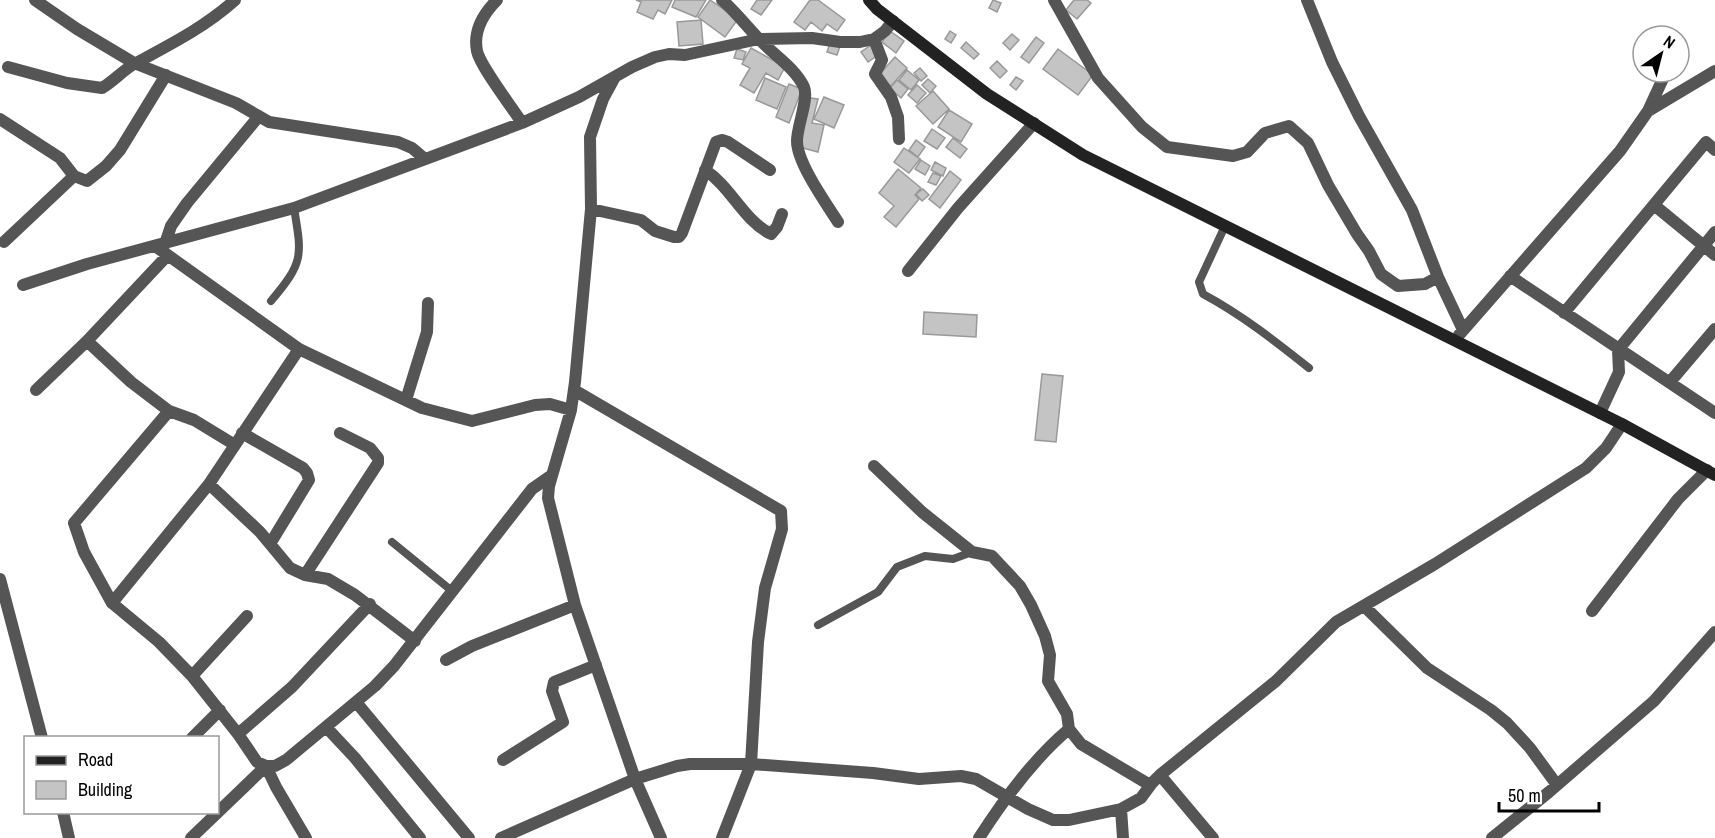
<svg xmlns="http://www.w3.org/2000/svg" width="1715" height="838" viewBox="0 0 1715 838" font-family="'Archivo Narrow',sans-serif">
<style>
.building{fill:#c4c4c4;stroke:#999;stroke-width:1.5}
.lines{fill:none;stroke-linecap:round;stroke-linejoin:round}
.service{stroke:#555;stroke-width:8}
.minor{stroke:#555;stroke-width:12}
.secondary{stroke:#222;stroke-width:12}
</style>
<rect width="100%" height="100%" fill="#fff"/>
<path class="building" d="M 636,0 L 672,0 L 665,14 L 658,10 L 653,19 L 637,12 L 641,2 Z
M 675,0 L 706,0 L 696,17 L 672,7 Z
M 710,0 L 738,19 L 725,37 L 698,17 Z
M 757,0 L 772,0 L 761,15 L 751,9 Z
M 810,0 L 818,0 L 845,20 L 837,31 L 827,24 L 822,31 L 811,22 L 805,30 L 794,22 Z
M 993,0 L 1001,3 L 997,12 L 989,8 Z
M 1074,0 L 1087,0 L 1091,3 L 1077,19 L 1066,10 Z
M 701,20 L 703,44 L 679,46 L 677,22 Z
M 890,31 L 904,41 L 896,53 L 882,42 Z
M 950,31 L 956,35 L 951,43 L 945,39 Z
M 1012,34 L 1019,40 L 1010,50 L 1003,43 Z
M 1036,37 L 1044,43 L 1029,63 L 1021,57 Z
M 966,42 L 979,54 L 974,59 L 961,48 Z
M 830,43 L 840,46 L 837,55 L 827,52 Z
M 871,45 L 878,55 L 868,62 L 861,52 Z
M 751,48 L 785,67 L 778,80 L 766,73 L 754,93 L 740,85 L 750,68 L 742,64 Z
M 737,49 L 746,52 L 743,60 L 734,58 Z
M 1058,49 L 1093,75 L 1078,95 L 1043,69 Z
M 895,57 L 907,68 L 891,86 L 878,76 Z
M 997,61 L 1007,71 L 1000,78 L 990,68 Z
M 920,68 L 927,76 L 921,81 L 914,73 Z
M 907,70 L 919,80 L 911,90 L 899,80 Z
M 1016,77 L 1023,81 L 1016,90 L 1010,85 Z
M 765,78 L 786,87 L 777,109 L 756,100 Z
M 928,79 L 936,86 L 930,93 L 922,85 Z
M 897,80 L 908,89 L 901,98 L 890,88 Z
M 789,84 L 802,89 L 789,123 L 776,117 Z
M 917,85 L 926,93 L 917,103 L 908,95 Z
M 933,91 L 949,109 L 933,124 L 916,106 Z
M 824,97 L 844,105 L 834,128 L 814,119 Z
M 810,98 L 818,99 L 812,123 L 824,125 L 818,152 L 799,147 Z
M 949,110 L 972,124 L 961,142 L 938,127 Z
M 932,129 L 945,138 L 937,149 L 924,141 Z
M 953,138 L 967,149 L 960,158 L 946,147 Z
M 916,140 L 925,147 L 918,157 L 909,150 Z
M 904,148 L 920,159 L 909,173 L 894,162 Z
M 921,160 L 930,166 L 925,175 L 915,169 Z
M 935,162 L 946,168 L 943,176 L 931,170 Z
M 898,169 L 921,188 L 915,195 L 919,199 L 896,227 L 884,217 L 894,206 L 879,193 Z
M 950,171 L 961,180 L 940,208 L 929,199 Z
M 933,173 L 941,176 L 936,185 L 928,182 Z
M 923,189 L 929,195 L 922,201 L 916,194 Z
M 924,312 L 977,315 L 976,337 L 923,334 Z
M 1042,374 L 1063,376 L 1056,442 L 1035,440 Z"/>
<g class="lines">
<path class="service" d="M 1225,226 L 1199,282 L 1203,294 C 1242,315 1275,341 1309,368
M 271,301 C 304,262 302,256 294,208
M 392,542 L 452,591
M 818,625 L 878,592 L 897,567 L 925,556 L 953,559 L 972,552"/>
<path class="minor" d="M 35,0 L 77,29 L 134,63 L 236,103 L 269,122 L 398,142 L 412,148 L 425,159
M 497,0 C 484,13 473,31 477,51 C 480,66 512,107 522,123
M 722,0 C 736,12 747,27 760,40 C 774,55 795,68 804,87 C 809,99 797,126 797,141 C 797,163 826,203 838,222
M 1054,0 L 1098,78 L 1142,127 L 1167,147 L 1233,156 L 1247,152 L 1265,133 L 1289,126 L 1308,143 L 1328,185 L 1357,234 L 1369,251 L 1381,274 L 1398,286 L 1425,284 L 1438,277
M 1307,0 L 1332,62 L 1359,116 L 1412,210 L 1438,277 L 1463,330
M 874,39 L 882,60 L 875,74 L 891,97 L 898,117 L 899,139
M 8,67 L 67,83 L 102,88 C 114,81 124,69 136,63 C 171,44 205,27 235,0
M 1666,72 L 1648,111 L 1715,71
M 615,77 L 603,99 L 590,137 L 591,209 L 575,382 L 571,410 L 549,486 L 548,498 L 575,605 L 635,779 L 661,838
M 0,119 L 60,158 L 74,176 L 87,181 L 106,166 L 120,150 L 166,75
M 705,170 C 731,187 743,220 771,234 L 777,227 L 782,214
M 1654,205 L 1715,255
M 591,209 L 641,220 L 655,231 L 674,237 L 679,237 L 682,233 L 716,142 L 722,140 L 728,142 L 770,170
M 4,242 L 74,176
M 165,244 L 171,226 L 187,203 L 259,116
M 155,246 L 299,349 L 422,408 L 472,421 L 535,405 L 550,404 L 571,410
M 908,271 L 958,208 L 1034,123
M 1510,276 L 1715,413
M 23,285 L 87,264 L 294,208 L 522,123 L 579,97 L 632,67 L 655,57 L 669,54 L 685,55 L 759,39 L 812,38 L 840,42 L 860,42 L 874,39 L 885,31 L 893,21
M 1564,313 L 1706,142 L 1715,150
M 1459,335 L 1620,151 L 1648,111
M 87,341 L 131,382 L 169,411 L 194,420 L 235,445
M 1670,382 L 1715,329
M 36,390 L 87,341 L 167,256
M 574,390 L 781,511 L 782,529 L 765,588 L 758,642 L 751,764 L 722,838
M 406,400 L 427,332 L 428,303
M 169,411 L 74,523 L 84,552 L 112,603 L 159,642 L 192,676 L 238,734 L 257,762 L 266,766 L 275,766 L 286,760 L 375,686 L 394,666 L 532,489 L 552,475
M 1600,413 L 1619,372 L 1618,350 L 1715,232
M 242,433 L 303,468 L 307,473 L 309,480 L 270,544
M 874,466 L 922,512 L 972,552 L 992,556 L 1020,586 L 1031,605 L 1045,636 L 1050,655 L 1048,681 L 1067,714 L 1069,729 L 1081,744 L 1150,785
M 209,484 L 260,532 L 290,568 L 305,575 L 328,579 L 355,595 L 415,641
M 305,575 L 378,463 L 378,458 L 370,448 L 340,433
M 0,579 L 42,738
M 112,603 L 209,484 L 299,349
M 1364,606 L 1427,668 L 1491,710 L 1507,723 L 1530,748 L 1557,785
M 1592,611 L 1678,499 L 1707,470
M 446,660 L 472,646 L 575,605
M 192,676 L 247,616
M 356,702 L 469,838
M 326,727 L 355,758 L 420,838
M 238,734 L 292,687 L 370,604
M 192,738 L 220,710
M 503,760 L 563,722 L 552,691 L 554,682 L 596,665
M 1160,775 L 1213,838
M 1121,809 L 1123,838
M 63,812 L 69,838
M 191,838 L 266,766 L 276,787 L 306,838
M 501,838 L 635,779 L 677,766 L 690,764 L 751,764 L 873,773 L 919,779 L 961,776 L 976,779 L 1028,809 L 1053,820 L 1069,820 L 1121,809 L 1141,798 L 1152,783 L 1160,775 L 1276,681 L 1336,622 L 1435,564 L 1586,468 L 1606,448 L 1622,424
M 979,838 C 1004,799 1033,759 1069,729
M 1492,838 L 1549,792 L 1654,701 L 1715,632"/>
<path class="secondary" d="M 869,0 L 877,9 L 987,94 L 1083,155 L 1622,424 L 1715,475"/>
</g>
<rect x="24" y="736" width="195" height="78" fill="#ffffff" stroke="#999999" stroke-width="1.5"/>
<rect x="36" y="756" width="30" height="9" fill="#222222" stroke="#999999" stroke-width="1.5"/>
<text x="78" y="766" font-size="18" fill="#000000">Road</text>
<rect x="36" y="781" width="30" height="18" fill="#c4c4c4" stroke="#999999" stroke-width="1.5"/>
<text x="78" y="796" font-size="18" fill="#000000">Building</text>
<g transform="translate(1661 54) rotate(35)"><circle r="28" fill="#ffffff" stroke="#999999" stroke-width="1.5"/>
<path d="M0-4.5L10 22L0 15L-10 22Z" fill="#000000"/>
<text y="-9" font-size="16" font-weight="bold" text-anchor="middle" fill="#000000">N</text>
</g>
<path d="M1499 802v9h100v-9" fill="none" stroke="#000000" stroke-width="3"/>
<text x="1508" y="802" font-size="18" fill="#000000" stroke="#ffffff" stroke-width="4.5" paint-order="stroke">50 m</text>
</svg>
